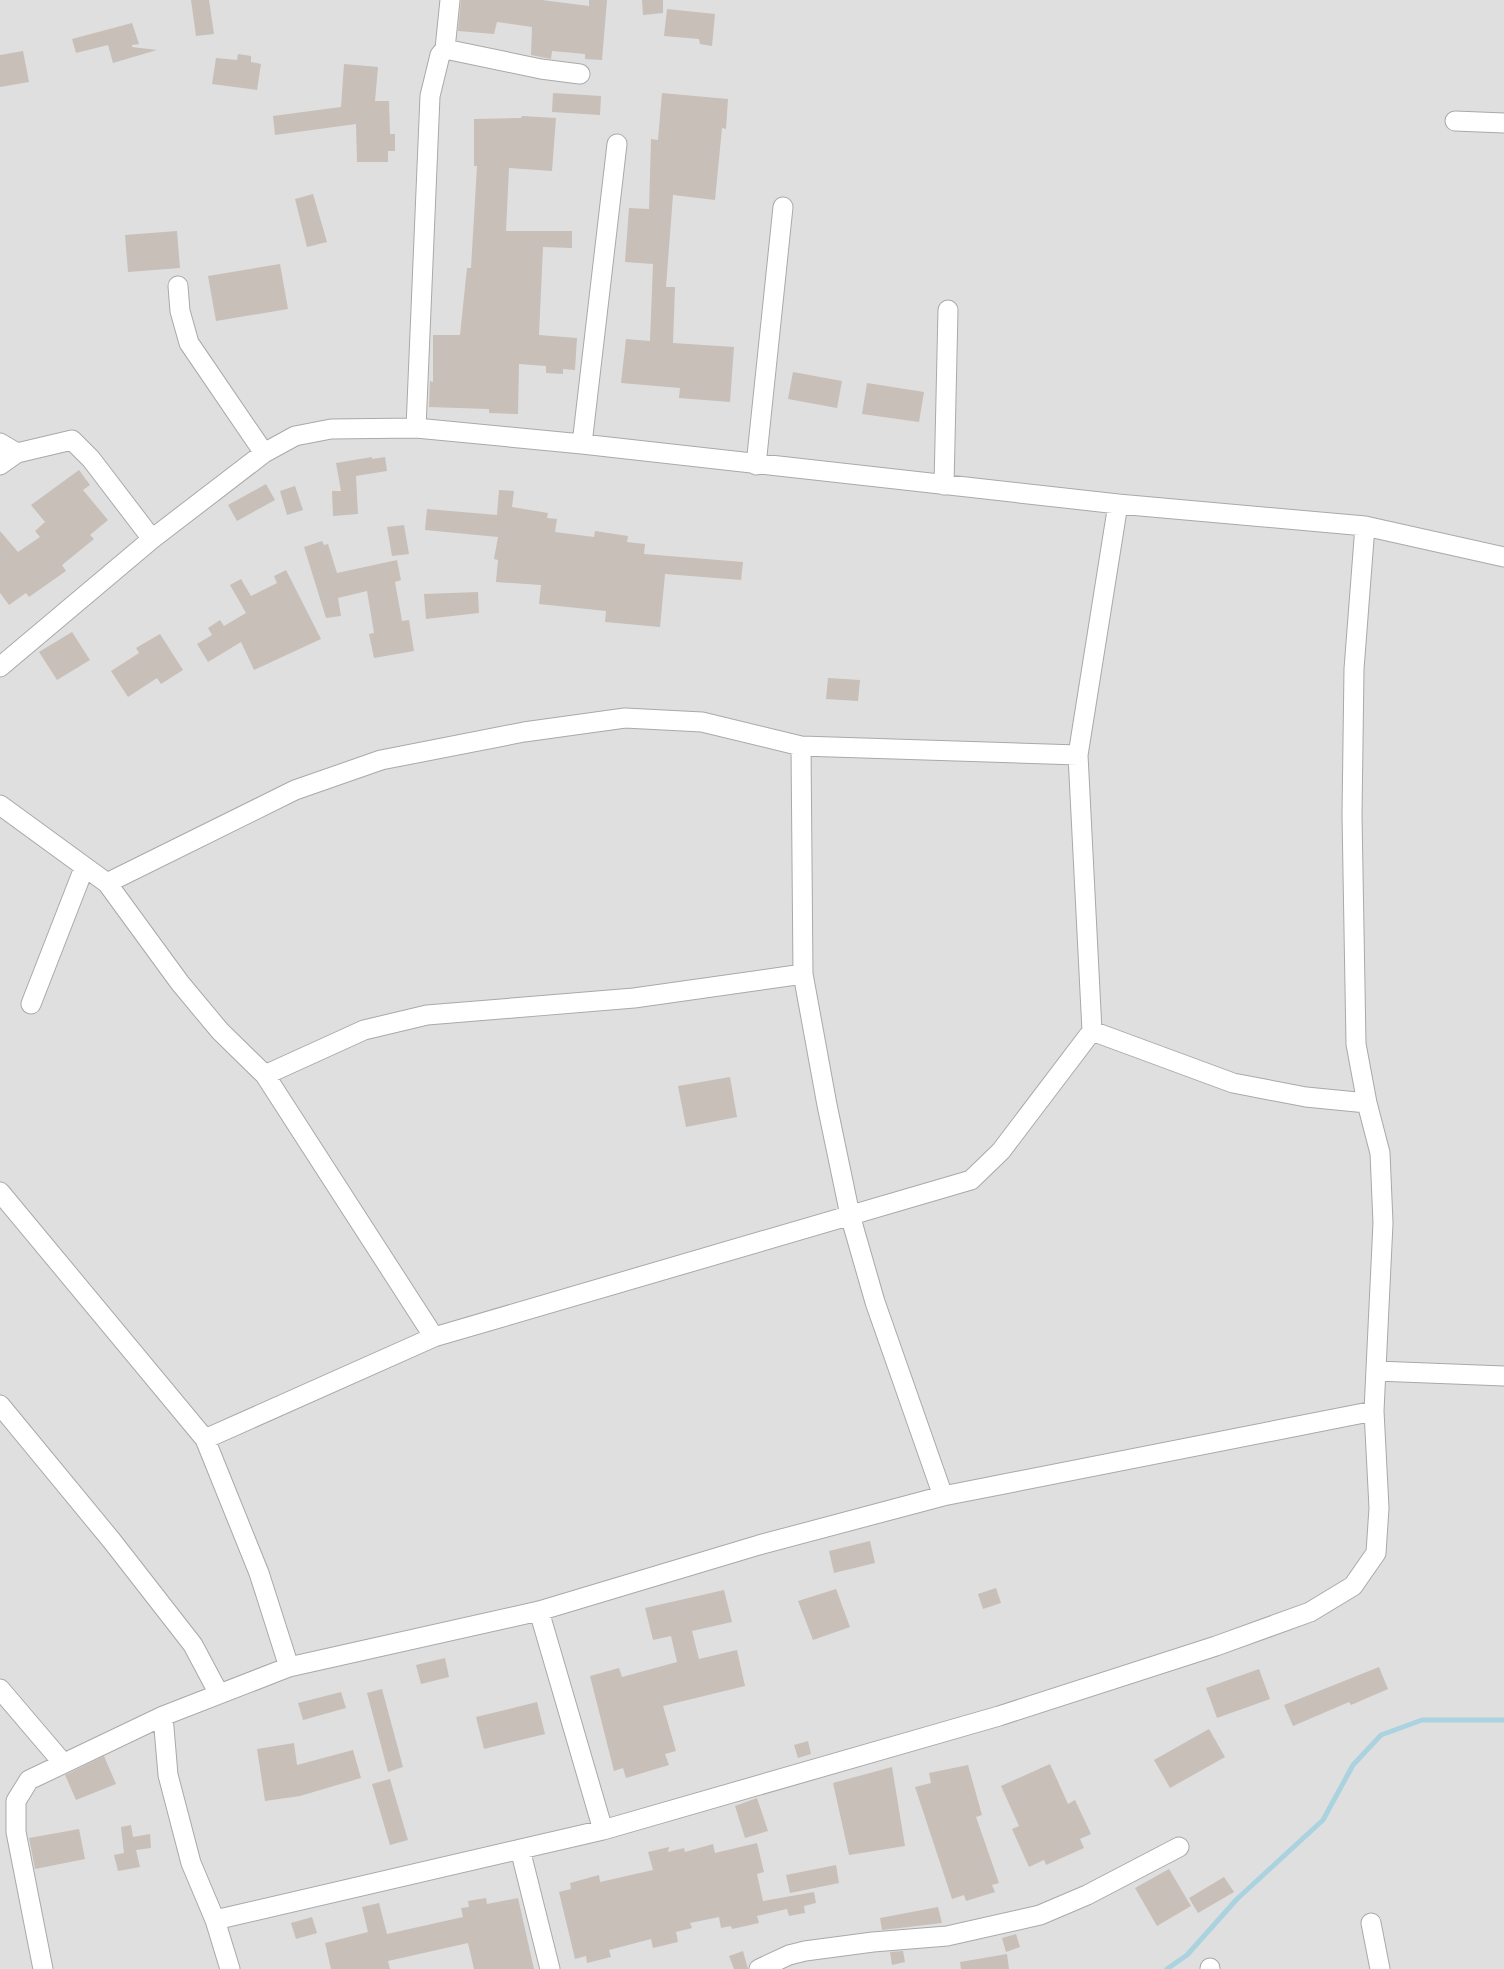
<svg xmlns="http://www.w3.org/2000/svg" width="1504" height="1969" viewBox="0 0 1504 1969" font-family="'PT Sans Narrow',sans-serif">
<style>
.residential{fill:#e0dfdf}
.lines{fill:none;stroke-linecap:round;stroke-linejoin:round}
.stream{stroke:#aad3df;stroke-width:5}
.building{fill:#c7bfb8}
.minor-casing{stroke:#a9a9a9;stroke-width:21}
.minor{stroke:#fff;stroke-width:19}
</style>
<rect width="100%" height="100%" fill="#f2efe9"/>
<path class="residential" d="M 0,0 L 1504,0 L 1504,1969 L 0,1969 Z"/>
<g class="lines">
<path class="stream" d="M 1167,1969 L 1187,1955 L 1237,1899 L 1323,1820 L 1353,1765 L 1381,1735 L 1422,1720 L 1504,1720"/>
</g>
<path class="building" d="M 191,0 L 209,0 L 214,34 L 196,36 Z
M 461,0 L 542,0 L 589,6 L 589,0 L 607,0 L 602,60 L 585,59 L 585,54 L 552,51 L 551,59 L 531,55 L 532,27 L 497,22 L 494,34 L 458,31 Z
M 642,0 L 663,0 L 663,13 L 643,15 Z
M 667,9 L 715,14 L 712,46 L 700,44 L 699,39 L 664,36 Z
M 132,23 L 139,44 L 132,45 L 132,47 L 157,50 L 113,63 L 108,45 L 76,53 L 72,39 Z
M 23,51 L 29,82 L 0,87 L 0,55 Z
M 238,54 L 251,56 L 251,62 L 261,64 L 257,90 L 212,84 L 216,58 L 237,60 Z
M 344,64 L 378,67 L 375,101 L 389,101 L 390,134 L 395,134 L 395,151 L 388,151 L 388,162 L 357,162 L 356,124 L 275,135 L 273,116 L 341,107 Z
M 553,93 L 601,96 L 600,115 L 552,112 Z
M 662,93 L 728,99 L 726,129 L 722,128 L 715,200 L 673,195 L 666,287 L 675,287 L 673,343 L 734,347 L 730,402 L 679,398 L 680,388 L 621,383 L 626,339 L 650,341 L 653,264 L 625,262 L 629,208 L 649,209 L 651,139 L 658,140 Z
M 522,116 L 556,118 L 552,171 L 509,168 L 506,231 L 572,231 L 572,248 L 543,247 L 539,335 L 577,338 L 575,370 L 563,369 L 563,374 L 546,373 L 546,366 L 519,364 L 518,414 L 489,413 L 489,409 L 429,407 L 430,381 L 433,382 L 433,335 L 460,335 L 467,268 L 471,268 L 477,166 L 474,166 L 474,119 L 521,118 Z
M 313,194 L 327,242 L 307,247 L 295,199 Z
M 177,231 L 180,268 L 128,272 L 125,235 Z
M 280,264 L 288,309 L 216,321 L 208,276 Z
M 793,372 L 842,381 L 837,408 L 788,399 Z
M 867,383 L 924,392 L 919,422 L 862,414 Z
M 372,457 L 372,459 L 385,457 L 387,471 L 356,476 L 358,514 L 333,516 L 332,491 L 341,491 L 336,463 Z
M 79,470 L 90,485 L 83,490 L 108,520 L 90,535 L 94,539 L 62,565 L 66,571 L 29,597 L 26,593 L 9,605 L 0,593 L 0,531 L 18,552 L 40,537 L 35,531 L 45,522 L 31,505 Z
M 266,484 L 275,500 L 237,521 L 228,505 Z
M 295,486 L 303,510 L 287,515 L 280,491 Z
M 499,490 L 514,491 L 512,507 L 548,513 L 547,518 L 557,519 L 555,532 L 594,537 L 595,531 L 628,536 L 627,542 L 645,544 L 644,554 L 743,562 L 741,580 L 665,574 L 660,627 L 605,622 L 606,611 L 539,604 L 541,585 L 496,582 L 498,560 L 494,559 L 498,537 L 425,530 L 427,509 L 497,515 Z
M 404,525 L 409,554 L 392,556 L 387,527 Z
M 322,541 L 324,545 L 328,544 L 337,573 L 397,560 L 401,580 L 395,582 L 402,621 L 409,620 L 414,651 L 374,658 L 369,634 L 374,633 L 367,591 L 338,598 L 341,616 L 326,618 L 304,547 Z
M 286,570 L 321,639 L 254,670 L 241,642 L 208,662 L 197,644 L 212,635 L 208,628 L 220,620 L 224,626 L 246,613 L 230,585 L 241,579 L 251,596 L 277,583 L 274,576 Z
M 478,592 L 479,613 L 426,619 L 424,594 Z
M 72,632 L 90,660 L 57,680 L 39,652 Z
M 160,634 L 183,670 L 161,684 L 157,678 L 128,697 L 111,671 L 139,653 L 136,648 Z
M 828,678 L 860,680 L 858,701 L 826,699 Z
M 730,1077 L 737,1117 L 686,1127 L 678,1086 Z
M 870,1541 L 875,1563 L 834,1573 L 829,1551 Z
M 996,1588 L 1001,1603 L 983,1609 L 978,1594 Z
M 836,1589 L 850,1627 L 813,1640 L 798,1601 Z
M 724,1590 L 732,1622 L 692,1631 L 699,1659 L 737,1650 L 745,1686 L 663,1706 L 676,1751 L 665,1754 L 669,1765 L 626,1778 L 623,1768 L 614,1771 L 590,1676 L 619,1668 L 622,1677 L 677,1662 L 671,1636 L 653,1640 L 645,1608 Z
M 445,1658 L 449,1677 L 421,1684 L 416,1665 Z
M 1379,1667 L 1388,1689 L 1351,1705 L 1349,1702 L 1293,1726 L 1284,1705 Z
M 1259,1669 L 1270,1699 L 1217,1718 L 1206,1688 Z
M 382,1689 L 403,1767 L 388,1772 L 367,1693 Z
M 341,1692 L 346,1708 L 303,1720 L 298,1703 Z
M 537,1702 L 545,1734 L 484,1749 L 476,1717 Z
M 1209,1729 L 1225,1757 L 1170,1788 L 1154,1760 Z
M 808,1741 L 811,1754 L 798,1758 L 794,1745 Z
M 294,1743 L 297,1765 L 353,1750 L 361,1778 L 300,1796 L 265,1801 L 257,1749 Z
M 104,1756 L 116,1784 L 76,1800 L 65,1775 Z
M 1050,1764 L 1068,1804 L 1075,1800 L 1091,1834 L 1080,1839 L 1084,1848 L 1046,1865 L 1044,1860 L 1029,1867 L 1012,1829 L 1019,1826 L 1001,1786 Z
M 968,1765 L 982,1815 L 976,1817 L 999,1883 L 992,1885 L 995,1892 L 966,1901 L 964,1895 L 952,1899 L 915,1787 L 931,1783 L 929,1773 Z
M 892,1767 L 905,1846 L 849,1855 L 833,1783 Z
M 390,1779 L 408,1840 L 390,1845 L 372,1784 Z
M 757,1798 L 768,1831 L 745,1838 L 735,1806 Z
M 131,1825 L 133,1837 L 150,1834 L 151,1848 L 136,1850 L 140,1867 L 118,1871 L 114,1855 L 124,1853 L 121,1827 Z
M 79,1829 L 85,1859 L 35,1869 L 29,1838 Z
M 757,1843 L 764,1872 L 757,1874 L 763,1901 L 814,1892 L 816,1903 L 804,1906 L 805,1913 L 789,1916 L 787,1909 L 757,1916 L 759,1923 L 732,1929 L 731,1926 L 721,1928 L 719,1917 L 690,1923 L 692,1928 L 676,1932 L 678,1942 L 653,1948 L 651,1939 L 609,1950 L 611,1957 L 587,1963 L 586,1956 L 575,1959 L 559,1892 L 571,1889 L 570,1883 L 599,1875 L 600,1882 L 653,1870 L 648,1852 L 669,1847 L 668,1852 L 684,1848 L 685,1852 L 713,1844 L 715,1853 Z
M 836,1865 L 839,1883 L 790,1893 L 786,1875 Z
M 1169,1869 L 1191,1906 L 1157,1926 L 1135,1888 Z
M 1224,1877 L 1234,1892 L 1198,1913 L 1189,1898 Z
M 486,1898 L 487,1904 L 518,1898 L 534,1969 L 474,1969 L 468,1943 L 388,1961 L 390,1969 L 331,1969 L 325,1943 L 368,1932 L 362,1907 L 379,1903 L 387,1934 L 463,1917 L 461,1908 L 469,1907 L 468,1901 Z
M 938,1907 L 942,1923 L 882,1930 L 880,1918 Z
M 312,1917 L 317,1933 L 296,1939 L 291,1923 Z
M 1016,1934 L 1020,1947 L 1006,1952 L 1002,1938 Z
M 743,1951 L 748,1969 L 734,1969 L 729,1956 Z
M 903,1951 L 905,1962 L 892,1965 L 890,1952 Z
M 1007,1954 L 1009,1969 L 961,1969 L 960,1962 Z"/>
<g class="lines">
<defs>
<path id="minor" d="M 450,0 L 445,49 L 541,69 L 580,74
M 1455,121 L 1504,123
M 178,286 L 180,311 L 189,343 L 264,453
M 416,428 L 430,96 L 440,55 L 445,49
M 0,443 L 17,453 L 72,440 L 91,459 L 152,539
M 582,444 L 617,144
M 0,465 L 17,453
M 756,465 L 783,207
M 944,485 L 948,310
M 0,667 L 152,539 L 264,453 L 295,436 L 331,429 L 416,428 L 582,444 L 1118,504 L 1365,526 L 1504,557
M 801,746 L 803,974 L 827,1105 L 850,1215 L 875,1302 L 943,1496
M 0,805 L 107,883 L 180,983 L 220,1031 L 265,1075 L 434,1337
M 107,883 L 295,790 L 381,760 L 524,732 L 625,718 L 702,722 L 801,746 L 1078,755
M 31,1004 L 84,868
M 1092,1031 L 1233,1083 L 1306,1097 L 1367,1103
M 265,1075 L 364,1030 L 427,1015 L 634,998 L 803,974
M 0,1192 L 205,1439 L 259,1573 L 289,1667
M 1376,1371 L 1504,1376
M 0,1405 L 112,1541 L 193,1645 L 219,1694
M 205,1439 L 434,1337 L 971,1180 L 1001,1151 L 1092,1031 L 1078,755 L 1118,504
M 539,1611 L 603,1830
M 0,1689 L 63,1763
M 163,1716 L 168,1775 L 191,1863 L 215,1920 L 230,1969
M 520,1849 L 550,1969
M 215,1920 L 603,1830 L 999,1716 L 1216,1646 L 1310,1612 L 1353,1586 L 1376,1553 L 1379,1508 L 1374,1411 L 1383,1223 L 1380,1153 L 1367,1103 L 1356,1044 L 1352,815 L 1354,669 L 1365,526
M 1371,1923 L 1380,1969
M 1210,1968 L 1210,1969
M 43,1969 L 16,1832 L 16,1801 L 29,1780 L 163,1716 L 289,1667 L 539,1611 L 759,1545 L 943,1496 L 1374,1411
M 759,1969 L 789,1955 L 805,1951 L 873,1942 L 947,1936 L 1040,1915 L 1087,1895 L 1179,1847"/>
</defs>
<use href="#minor" class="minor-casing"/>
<use href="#minor" class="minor"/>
</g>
</svg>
